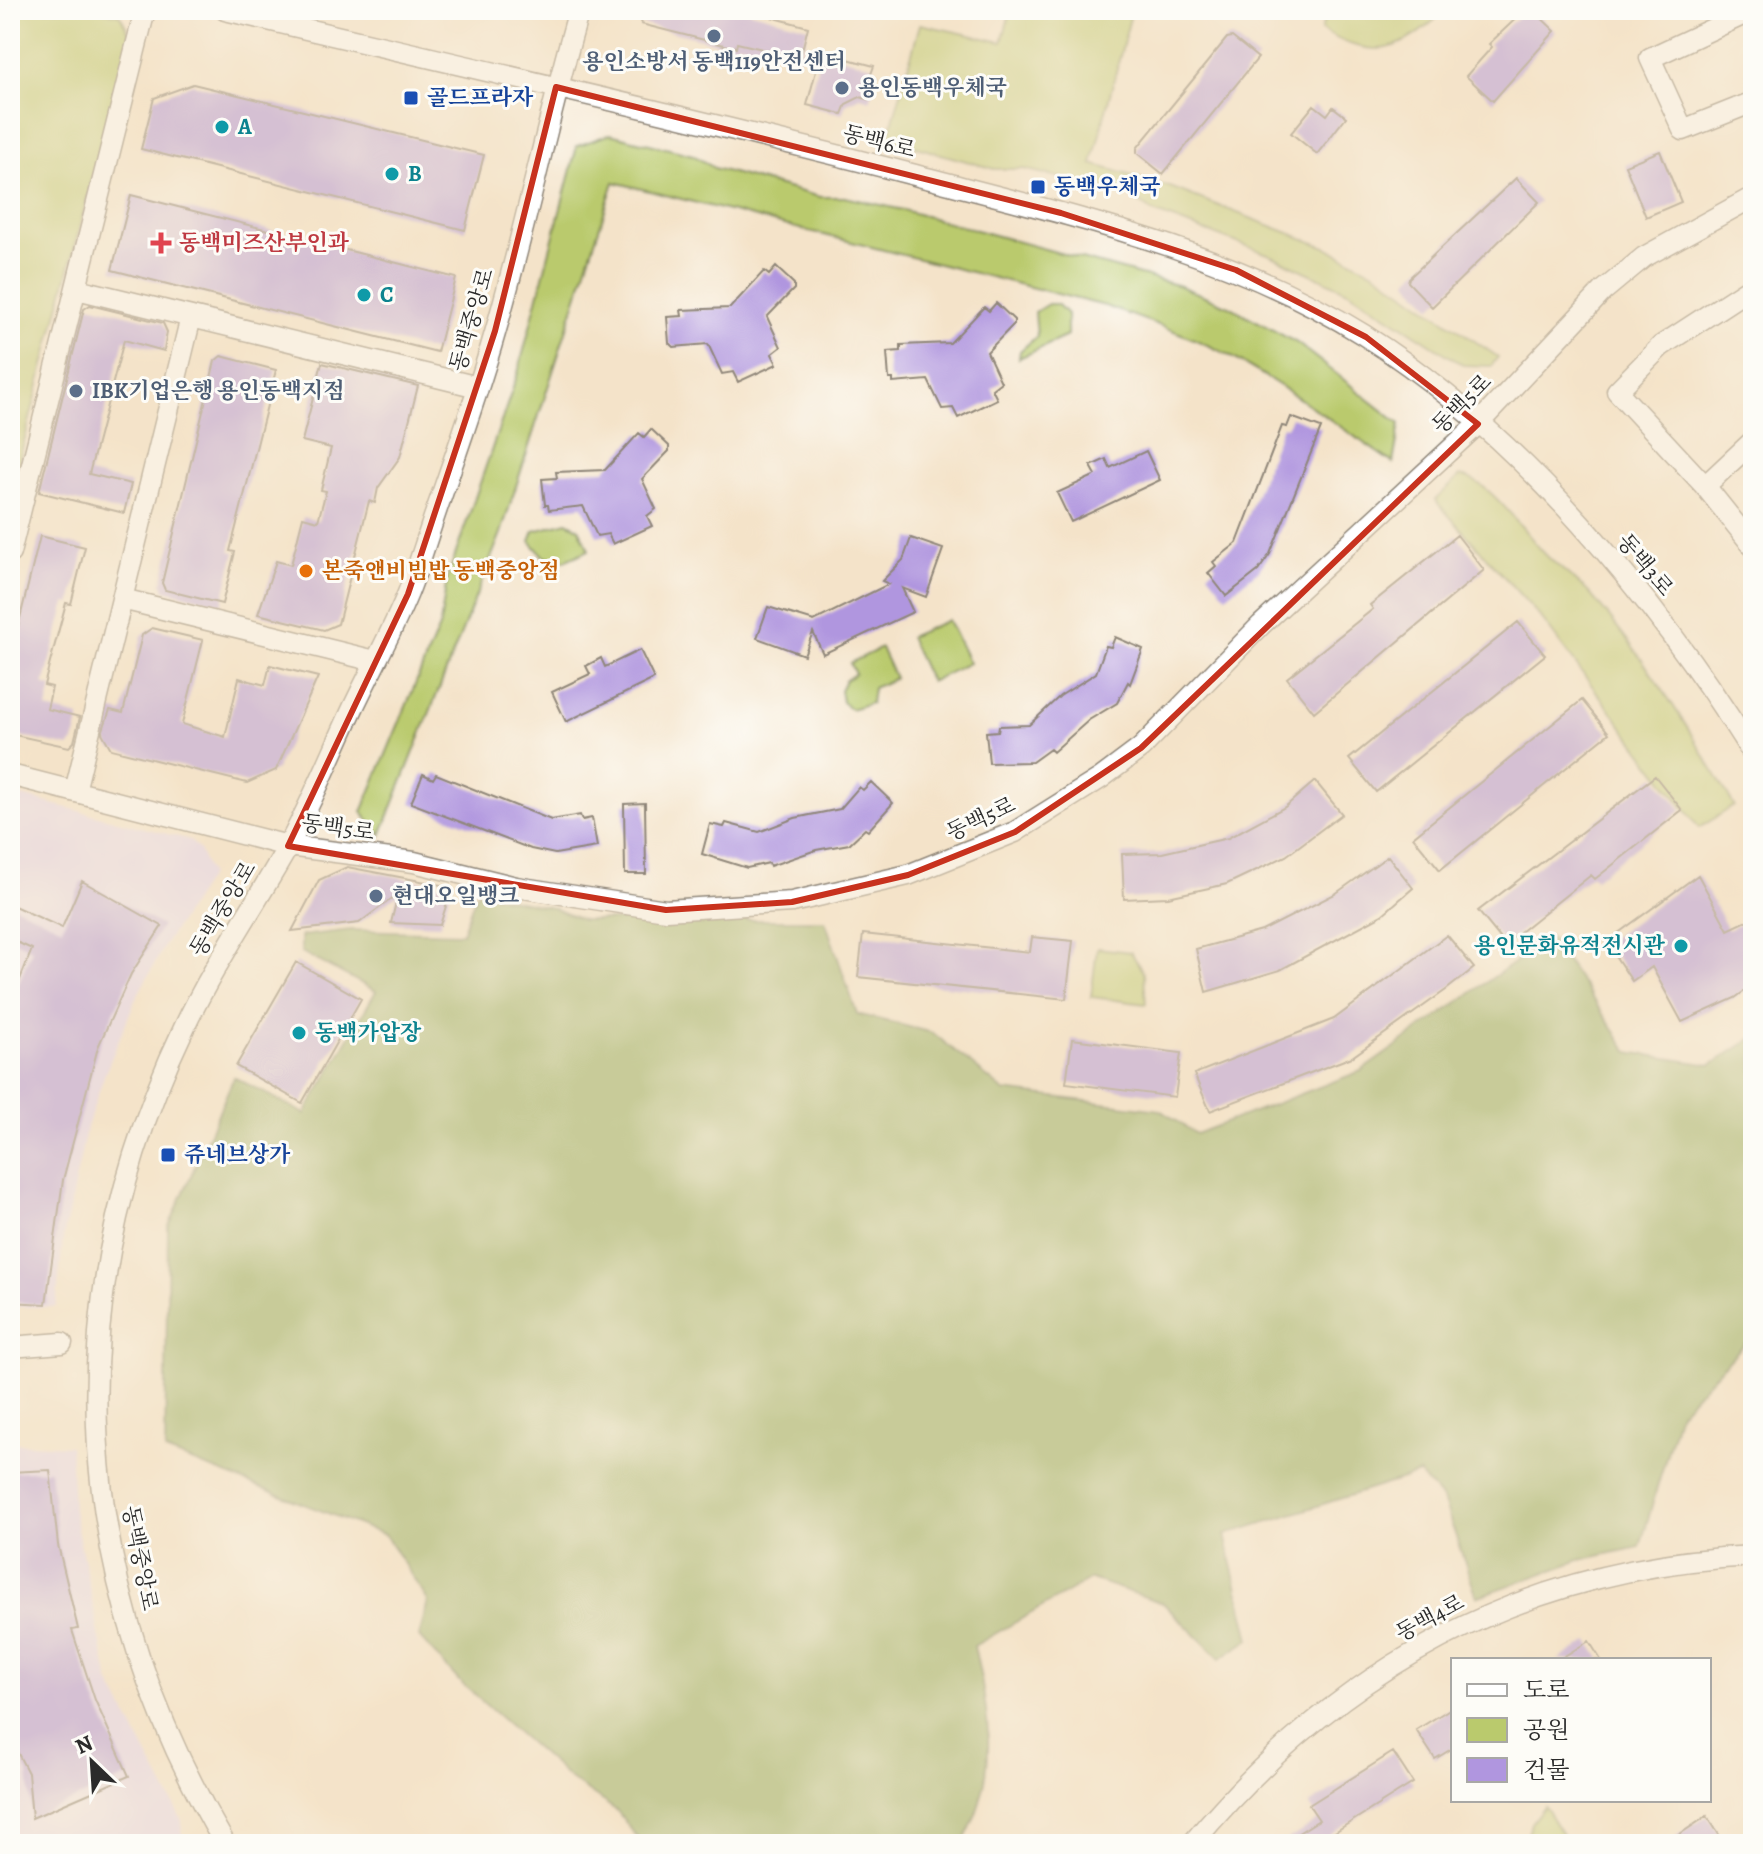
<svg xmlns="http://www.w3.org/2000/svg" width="1763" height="1854" viewBox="0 0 1763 1854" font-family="Alegreya,'Noto Serif KR',serif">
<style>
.built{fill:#e2d4f3}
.green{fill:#baca6d;stroke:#727a4c;stroke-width:2}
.forest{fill:#93ae60;stroke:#5f6c46;stroke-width:2}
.building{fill:#b096df}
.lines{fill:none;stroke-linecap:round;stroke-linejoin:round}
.minor-casing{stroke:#90877a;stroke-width:23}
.minor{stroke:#fff;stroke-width:20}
.marked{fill:none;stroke:#c8321e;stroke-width:6;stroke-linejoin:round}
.service-dot{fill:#5c6f8a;stroke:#fdfcf7;stroke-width:3}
.transit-dot{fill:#1a4fb4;stroke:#fdfcf7;stroke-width:3}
.culture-dot{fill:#0f9aa8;stroke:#fdfcf7;stroke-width:3}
.health-dot{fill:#e0444e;stroke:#fdfcf7;stroke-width:3}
.food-dot{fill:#e8710a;stroke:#fdfcf7;stroke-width:3}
.labels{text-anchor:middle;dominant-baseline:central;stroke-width:6;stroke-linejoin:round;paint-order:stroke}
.service-label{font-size:22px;font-weight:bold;fill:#4e5e75;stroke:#fdfcf7;text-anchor:start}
.transit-label{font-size:22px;font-weight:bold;fill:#164399;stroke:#fdfcf7;text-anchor:start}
.culture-label{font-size:22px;font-weight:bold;fill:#0d838f;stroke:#fdfcf7;text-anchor:start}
.street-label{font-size:22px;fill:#2b2b2b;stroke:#fdfcf7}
.health-label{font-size:22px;font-weight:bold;fill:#be3a42;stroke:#fdfcf7;text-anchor:start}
.food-label{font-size:22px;font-weight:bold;fill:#c56008;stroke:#fdfcf7;text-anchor:start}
</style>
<rect width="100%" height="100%" fill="#fdfcf7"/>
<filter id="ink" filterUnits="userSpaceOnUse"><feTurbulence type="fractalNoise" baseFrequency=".0125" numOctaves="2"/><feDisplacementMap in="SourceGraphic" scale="16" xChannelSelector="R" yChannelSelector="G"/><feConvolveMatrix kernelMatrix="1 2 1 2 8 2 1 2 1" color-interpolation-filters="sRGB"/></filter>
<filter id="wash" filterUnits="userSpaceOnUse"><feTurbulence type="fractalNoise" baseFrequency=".006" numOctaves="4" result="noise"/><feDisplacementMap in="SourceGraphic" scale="32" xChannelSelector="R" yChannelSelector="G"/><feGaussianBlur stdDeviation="1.8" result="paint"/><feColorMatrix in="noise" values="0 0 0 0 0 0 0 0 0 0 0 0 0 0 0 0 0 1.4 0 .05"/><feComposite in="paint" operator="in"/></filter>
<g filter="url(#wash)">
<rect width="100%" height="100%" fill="#f4e3c9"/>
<path class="built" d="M 10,793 L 190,840 L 199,850 L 210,875 L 167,941 L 136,998 L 104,1076 L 86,1130 L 63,1239 L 56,1307 L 10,1307 Z
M 10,1443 L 70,1446 L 73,1510 L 109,1681 L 182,1821 L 182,1844 L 10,1844 Z"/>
<path class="green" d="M 10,10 L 100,10 L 120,15 L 130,34 L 10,496 Z
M 1011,10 L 1132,10 L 1092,164 L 1170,187 L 1328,248 L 1376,273 L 1498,357 L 1491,366 L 1463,365 L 1350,292 L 1268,254 L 1153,212 L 1128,193 L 1023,169 L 994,169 L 888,139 L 920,24 L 1002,42 Z
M 1327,10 L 1446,10 C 1401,51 1377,63 1321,30 Z
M 610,134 L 693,155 L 714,168 L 820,197 L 845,197 L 903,210 L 1180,286 L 1229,306 L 1297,343 L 1400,424 L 1393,463 C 1340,427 1287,387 1230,356 C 1190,335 1147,321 1105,306 L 614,182 L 501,533 L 381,835 L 362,812 L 440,625 L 447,579 L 518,373 L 577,146 Z
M 1048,304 L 1057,304 L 1067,314 L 1067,336 L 1019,358 L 1020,351 L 1037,336 L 1035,312 Z
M 1460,476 C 1489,479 1524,532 1544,553 C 1558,568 1576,579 1590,594 C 1646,658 1692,733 1734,806 L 1699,828 L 1541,618 L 1435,500 Z
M 567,522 L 579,528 L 589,550 L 564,561 L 544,557 L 530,541 L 534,531 Z
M 948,620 L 969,663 L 930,682 L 909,637 Z
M 881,648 L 895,678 L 873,688 L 871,703 L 851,709 L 842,702 L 840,690 L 845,680 L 855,674 L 850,663 Z
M 1097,948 L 1131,952 L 1144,974 L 1146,1004 L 1091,997 Z
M 1544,1806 L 1568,1844 L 1525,1844 L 1531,1823 Z"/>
<path class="forest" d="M 477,892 L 553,908 L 582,920 L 825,920 L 857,1014 L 933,1033 L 1004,1091 L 1161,1110 L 1196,1134 L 1361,1071 L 1550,937 L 1629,1052 L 1711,1065 L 1753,1038 L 1753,1335 L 1679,1412 L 1640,1547 L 1580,1560 L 1477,1597 L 1443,1500 L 1419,1474 L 1225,1535 L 1250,1639 L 1220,1659 L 1163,1603 L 1091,1579 L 974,1646 C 990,1717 1000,1777 962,1844 L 642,1844 L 617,1811 L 570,1779 L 460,1682 L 419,1637 L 428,1601 L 385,1535 L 165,1451 L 168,1228 L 234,1077 L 305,1114 L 376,991 L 301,952 L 301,936 L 351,930 L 462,933 Z"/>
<g id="blocks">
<path class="building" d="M 644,10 L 745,10 L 808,27 L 800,58 L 737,43 L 736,48 L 641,24 Z
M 1525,10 L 1533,10 L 1555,31 L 1493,101 L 1466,76 L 1492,47 L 1489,44 Z
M 1232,37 L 1258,58 L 1163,174 L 1137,153 L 1137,148 L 1227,38 Z
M 821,52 L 874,66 L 870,77 L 876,79 L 870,100 L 860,97 L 846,104 L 842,114 L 807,105 Z
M 193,84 L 484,155 L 465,230 L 141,149 L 154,98 Z
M 1314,105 L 1327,115 L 1333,107 L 1346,117 L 1317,154 L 1291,133 Z
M 1660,151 L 1681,202 L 1646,217 L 1625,165 Z
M 1516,178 L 1539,202 L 1432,307 L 1408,282 L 1409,278 Z
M 131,195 L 456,278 L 437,352 L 112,270 Z
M 776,267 L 794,284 L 794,289 L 767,317 L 781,347 L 772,354 L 777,364 L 738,382 L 733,372 L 722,374 L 708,344 L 673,347 L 669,343 L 667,317 L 682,316 L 681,310 L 730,308 L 764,271 L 769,275 Z
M 996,303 L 1014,320 L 1014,324 L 987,352 L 1001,382 L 992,389 L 997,399 L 958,418 L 953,408 L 942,409 L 928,380 L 893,383 L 893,379 L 889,379 L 887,352 L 901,351 L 901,345 L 950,343 L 984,307 L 989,311 Z
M 90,305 L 163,323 L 167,332 L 164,351 L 124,340 L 89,474 L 131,484 L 124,513 L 39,492 L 84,309 Z
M 221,356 L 276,370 L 230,551 L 235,552 L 222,604 L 165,590 L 162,583 L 215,361 Z
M 322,363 L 418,386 L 400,457 L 378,488 L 375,503 L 369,501 L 338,624 L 324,630 L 258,614 L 276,561 L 291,565 L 303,517 L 318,521 L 326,491 L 321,490 L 331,448 L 302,441 Z
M 1291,417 L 1321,428 L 1270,554 L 1258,571 L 1226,596 L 1208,573 L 1216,566 L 1213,562 L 1237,543 L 1282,426 L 1287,427 Z
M 651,429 L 669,446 L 669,451 L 642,479 L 656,509 L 647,516 L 652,526 L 613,544 L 608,534 L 597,536 L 583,506 L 549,510 L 548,505 L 545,505 L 542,479 L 557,478 L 556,472 L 605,470 L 639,433 L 644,437 Z
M 1146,451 L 1160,480 L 1071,522 L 1057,493 L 1096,475 L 1091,466 L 1106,459 L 1110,468 Z
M 1457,535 L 1484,570 L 1314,712 L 1287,678 L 1373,609 L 1370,605 Z
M 40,536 L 85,547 L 71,604 L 66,603 L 44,685 L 52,687 L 47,709 L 80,717 L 74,742 L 69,747 L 10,734 L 10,659 Z
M 911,538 L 943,549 L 926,597 L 902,588 L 913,612 L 823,654 L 813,632 L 804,655 L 757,638 L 768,607 L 814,621 L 889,584 L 882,581 L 903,560 Z
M 1518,622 L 1545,655 L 1376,792 L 1349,759 Z
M 152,628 L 203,640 L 182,724 L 225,737 L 239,678 L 265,685 L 270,665 L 318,677 L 276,770 L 247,783 L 111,749 L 102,733 L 105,724 L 110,710 L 123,713 L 142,635 Z
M 1115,637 L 1143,649 L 1130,684 L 1128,682 L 1117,703 L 1089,720 L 1053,752 L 1050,749 L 1032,762 L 989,763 L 986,732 L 998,731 L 999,726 L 1029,725 L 1060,696 L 1096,673 L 1106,646 L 1111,647 Z
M 640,650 L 654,679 L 566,722 L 552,692 L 590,674 L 586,666 L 601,658 L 605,667 Z
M 1582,700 L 1609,733 L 1440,870 L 1413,837 Z
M 423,774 L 433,779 L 436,774 L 551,820 L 580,815 L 582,820 L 592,818 L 597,847 L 555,854 L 531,849 L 411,803 Z
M 1655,776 L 1682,810 L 1595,879 L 1591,875 L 1505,944 L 1478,911 Z
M 1315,781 L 1342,814 L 1286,856 L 1227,884 L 1168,897 L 1124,899 L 1122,854 L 1162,853 L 1228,838 L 1285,807 Z
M 871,782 L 893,803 L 868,831 L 865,829 L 849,844 L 816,850 L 770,866 L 769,863 L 747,868 L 702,854 L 710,824 L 724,827 L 726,823 L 759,832 L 795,818 L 840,809 L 859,787 L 863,790 Z
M 645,803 L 646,874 L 625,874 L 624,804 Z
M 1388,856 L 1413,888 L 1382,915 L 1280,970 L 1206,992 L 1196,949 L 1262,931 L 1335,894 Z
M 347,867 L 452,887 L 440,925 L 391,923 L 398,894 L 359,923 L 292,931 L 319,880 Z
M 1698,875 L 1728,930 L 1753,918 L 1753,985 L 1735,998 L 1682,1022 L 1652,967 L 1632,981 L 1606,942 Z
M 82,881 L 162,926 L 131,974 L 98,1047 L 63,1180 L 46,1304 L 10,1302 L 10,1005 L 32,949 L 10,939 L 10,904 L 62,928 Z
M 863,934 L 1030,952 L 1032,937 L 1073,941 L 1066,999 L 858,977 Z
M 1447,935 L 1474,968 L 1446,990 L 1352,1057 L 1210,1111 L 1194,1074 L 1334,1019 Z
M 296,962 L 361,999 L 302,1103 L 236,1066 Z
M 1072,1039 L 1181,1053 L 1175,1097 L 1066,1083 Z
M 50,1470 L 58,1545 L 78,1629 L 72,1630 L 95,1700 L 129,1776 L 32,1818 L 28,1773 L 10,1738 L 10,1472 Z
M 1589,1641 L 1601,1660 L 1558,1660 Z
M 1453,1707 L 1453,1748 L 1435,1759 L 1416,1730 Z
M 1393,1752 L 1413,1783 L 1330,1835 L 1335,1844 L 1281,1844 L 1319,1820 L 1309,1805 Z
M 1707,1816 L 1725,1844 L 1665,1844 Z"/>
</g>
</g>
<g filter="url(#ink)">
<use href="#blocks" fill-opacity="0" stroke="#90877a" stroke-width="2"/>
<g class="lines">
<defs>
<path id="minor" d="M 225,10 C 455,64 686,116 915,175 C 1068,215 1228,250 1364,335 C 1519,433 1657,600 1753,754
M 1753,10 L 1650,58 L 1683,130 L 1753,102
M 1753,286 L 1661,346 L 1617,391 L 1705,486 L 1753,546
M 77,289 L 478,387
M 1705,486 L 1753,441
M 10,553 L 145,10
M 122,599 L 375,661
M 10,775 L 288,846 L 414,862 L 516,887 L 666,910 L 792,902 L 908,875 L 1015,832 L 1101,778 L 1141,748 L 1261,625 L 1478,424 L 1603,291 L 1644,257 L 1753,197
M 75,791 L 191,317
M 10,1347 L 62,1343
M 225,1844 C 72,1582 52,1304 184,1028 C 213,966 252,910 286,850 C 311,805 331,755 353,708 C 371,670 392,632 408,593 C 420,563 429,531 440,500 C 459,445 479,389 495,333 C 526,226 548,117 579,10
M 1192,1844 C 1336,1669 1524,1566 1753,1556"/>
</defs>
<use href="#minor" class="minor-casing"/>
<use href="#minor" class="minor"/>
</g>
</g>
<path d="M0 0H1763V1854H0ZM 556,87 L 1061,213 L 1236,270 L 1366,337 L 1478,424 L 1141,748 L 1015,832 L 908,875 L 792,902 L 666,910 L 288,846 L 408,594 L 495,331 Z" fill="#f4e3c9" fill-opacity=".55" fill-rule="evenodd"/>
<path class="marked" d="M 556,87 L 1061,213 L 1236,270 L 1366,337 L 1478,424 L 1141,748 L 1015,832 L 908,875 L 792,902 L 666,910 L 288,846 L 408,594 L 495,331 Z"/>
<g class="service-dot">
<circle cx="714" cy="36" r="8"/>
<circle cx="842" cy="88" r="8"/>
<circle cx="76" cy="391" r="8"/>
<circle cx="376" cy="896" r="8"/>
</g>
<g class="transit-dot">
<rect x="403" y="90" width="16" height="16" rx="4"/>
<rect x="1030" y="179" width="16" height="16" rx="4"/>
<rect x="160" y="1147" width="16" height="16" rx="4"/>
</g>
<g class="culture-dot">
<circle cx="222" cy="127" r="8"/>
<circle cx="392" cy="174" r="8"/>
<circle cx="364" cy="295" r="8"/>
<circle cx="1681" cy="946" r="8"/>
<circle cx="299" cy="1033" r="8"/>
</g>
<path class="health-dot" d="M157 231h8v8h8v8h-8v8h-8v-8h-8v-8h8z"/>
<circle class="food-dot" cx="306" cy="571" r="8"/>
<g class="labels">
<g class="service-label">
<text x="714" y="62" text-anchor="middle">용인소방서 동백119안전센터</text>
<text x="858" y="88">용인동백우체국</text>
<text x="92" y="391">IBK기업은행 용인동백지점</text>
<text x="392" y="896">현대오일뱅크</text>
</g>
<g class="transit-label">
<text x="427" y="98">골드프라자</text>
<text x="1054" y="187">동백우체국</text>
<text x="184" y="1155">쥬네브상가</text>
</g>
<g class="culture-label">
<text x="238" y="127">A</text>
<text x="408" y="174">B</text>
<text x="380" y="295">C</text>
<text x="1665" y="946" text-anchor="end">용인문화유적전시관</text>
<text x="315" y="1033">동백가압장</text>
</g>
<g class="street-label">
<text transform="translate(879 142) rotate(14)">동백6로</text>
<text transform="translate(472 320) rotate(-74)">동백중앙로</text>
<text transform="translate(1462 404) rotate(-45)">동백5로</text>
<text transform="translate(1645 565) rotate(50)">동백3로</text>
<text transform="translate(981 819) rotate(-25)">동백5로</text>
<text transform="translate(338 828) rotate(8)">동백5로</text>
<text transform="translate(223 909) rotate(-59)">동백중앙로</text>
<text transform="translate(140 1558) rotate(79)">동백중앙로</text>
<text transform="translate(1430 1618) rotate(-28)">동백4로</text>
</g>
<g class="health-label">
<text x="179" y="243">동백미즈산부인과</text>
</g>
<g class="food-label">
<text x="322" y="571">본죽앤비빔밥 동백중앙점</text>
</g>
</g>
<rect width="1763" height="1854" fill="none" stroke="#fdfcf7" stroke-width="40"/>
<rect x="1451" y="1658" width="260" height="144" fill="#fdfcf7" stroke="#a9a8a5" stroke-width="2"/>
<rect x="1467" y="1684" width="40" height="12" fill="#ffffff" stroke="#a9a8a5" stroke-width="2"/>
<text x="1523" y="1698" font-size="24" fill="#2b2b2b">도로</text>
<rect x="1467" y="1718" width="40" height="24" fill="#baca6d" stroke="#a9a8a5" stroke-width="2"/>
<text x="1523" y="1738" font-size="24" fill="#2b2b2b">공원</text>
<rect x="1467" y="1758" width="40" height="24" fill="#b096df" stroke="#a9a8a5" stroke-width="2"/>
<text x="1523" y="1778" font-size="24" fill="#2b2b2b">건물</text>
<g transform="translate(92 1762) rotate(335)" stroke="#fdfcf7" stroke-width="6" paint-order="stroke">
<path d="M0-6L14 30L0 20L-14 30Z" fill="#2b2b2b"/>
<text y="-12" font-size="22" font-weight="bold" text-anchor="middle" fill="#2b2b2b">N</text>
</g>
</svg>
